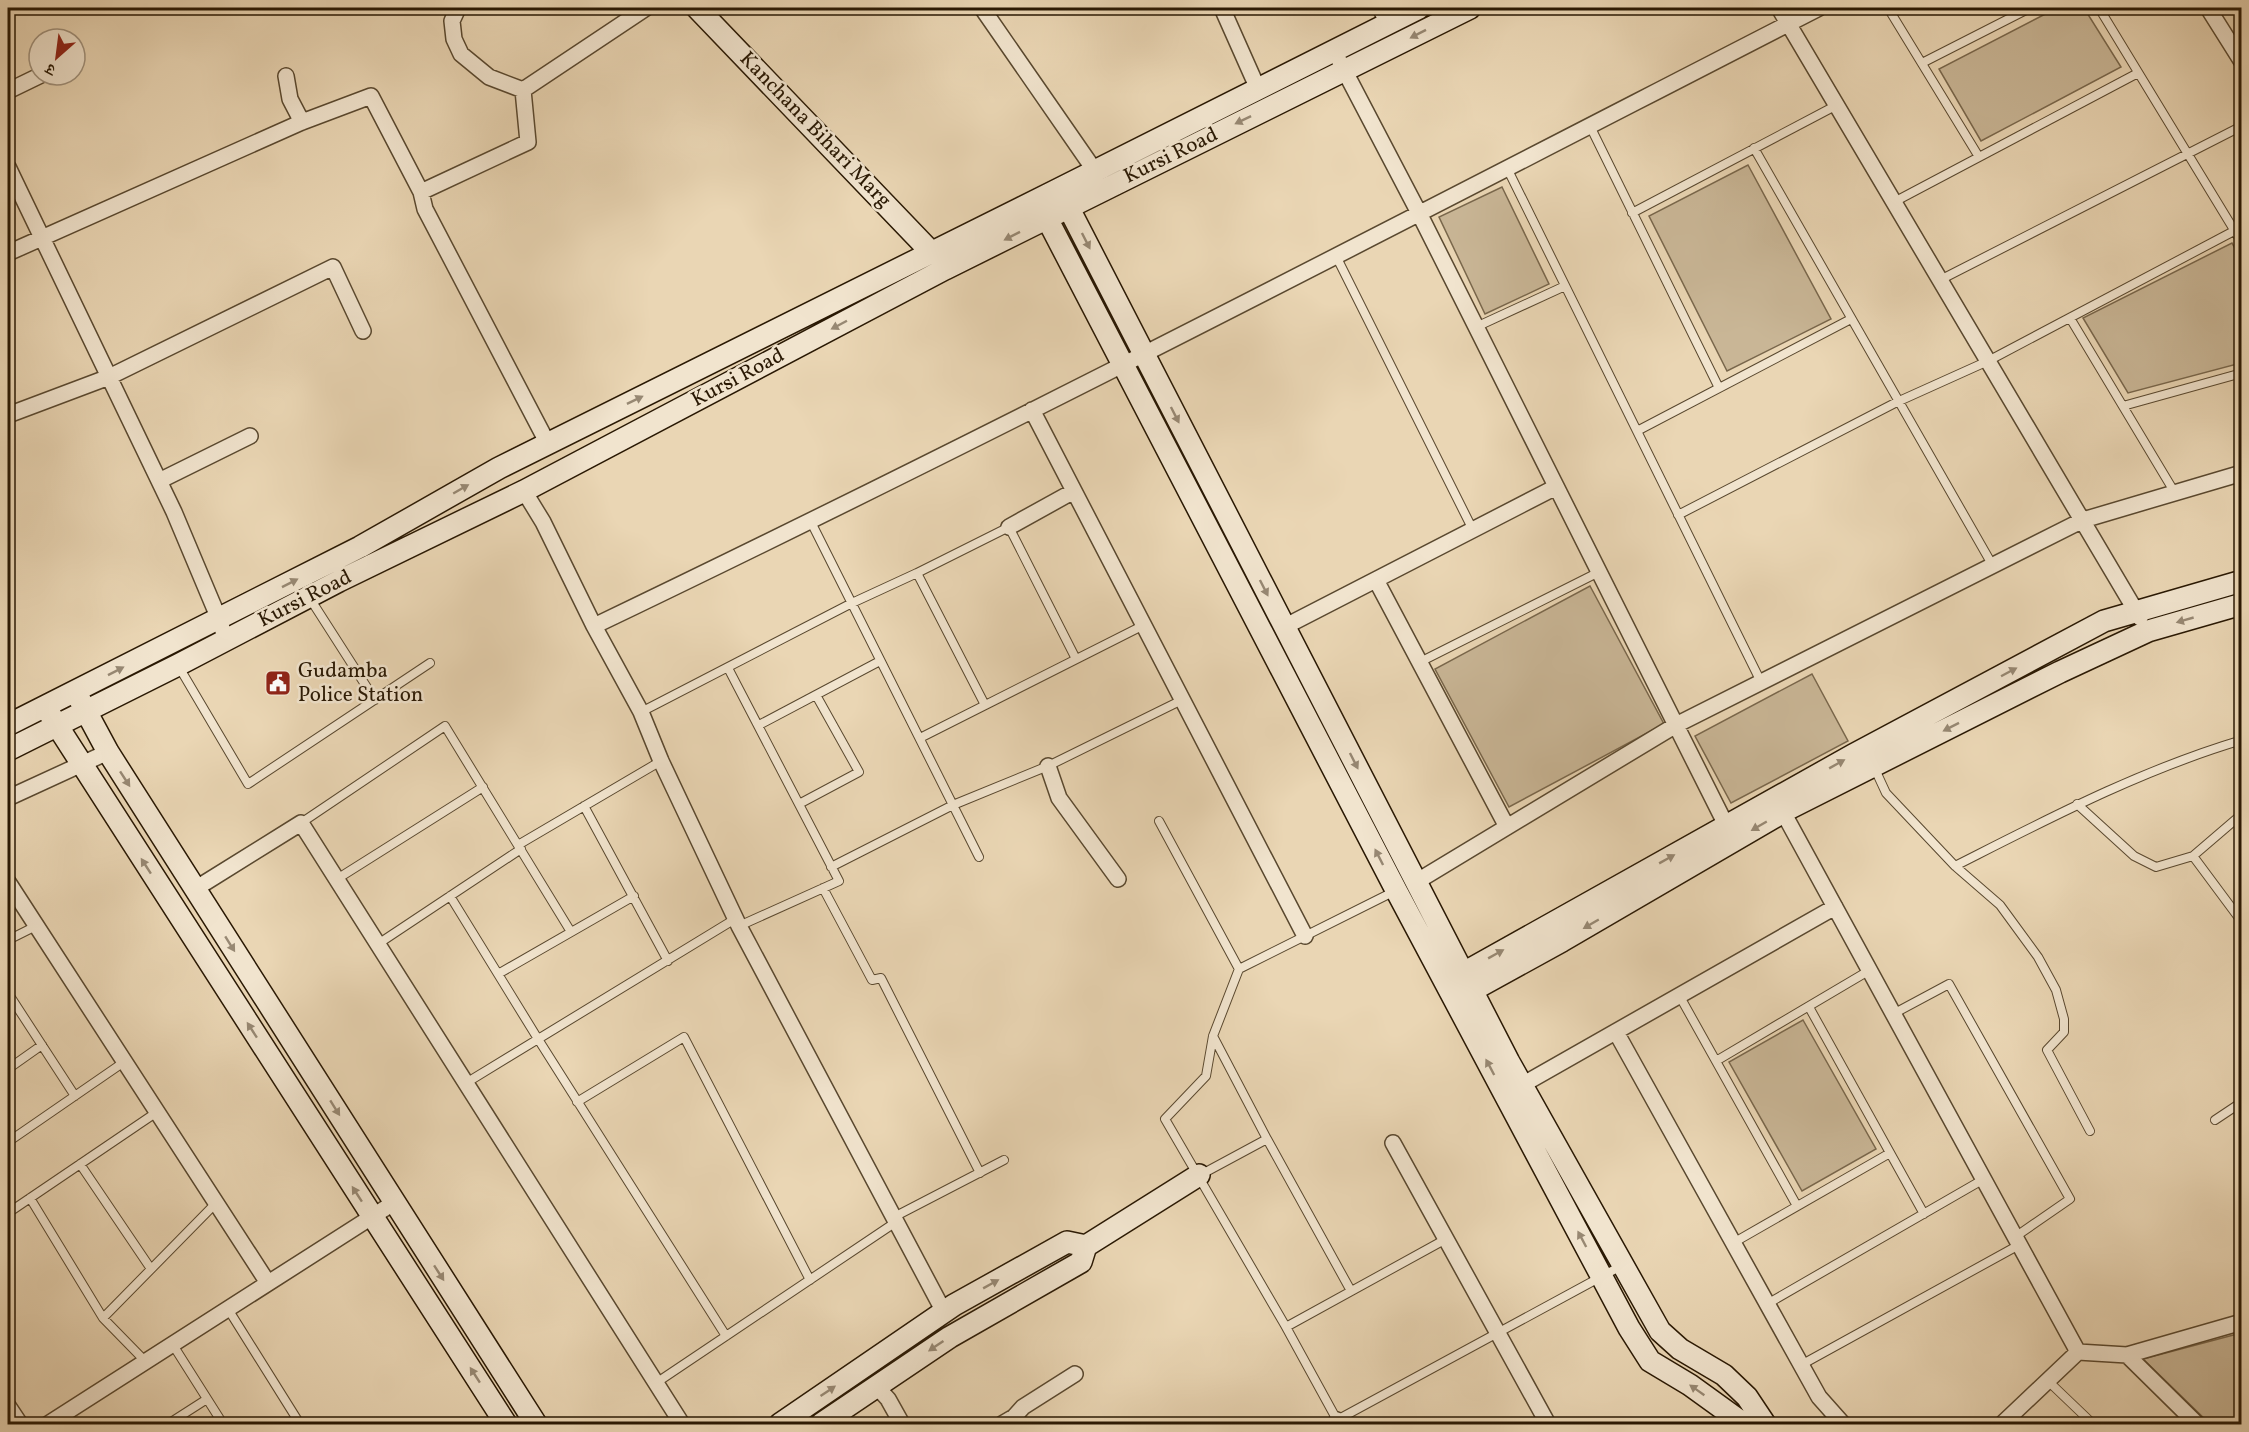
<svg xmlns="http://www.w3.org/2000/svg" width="2249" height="1432" viewBox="0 0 2249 1432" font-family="Vollkorn,'Noto Serif Devanagari',serif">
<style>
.green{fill:#c9b696;stroke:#79674c;stroke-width:1.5}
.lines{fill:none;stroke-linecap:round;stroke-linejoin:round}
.lane-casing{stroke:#59482f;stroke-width:10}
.street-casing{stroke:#59482f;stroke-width:18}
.secondary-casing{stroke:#291803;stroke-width:24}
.lane{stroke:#f1e4ce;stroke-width:8}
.street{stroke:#f1e4ce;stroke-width:15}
.secondary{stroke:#f1e4ce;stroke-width:21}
.oneway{fill:#978873}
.labels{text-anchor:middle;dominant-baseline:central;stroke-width:5;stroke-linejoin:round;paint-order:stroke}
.street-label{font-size:21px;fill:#291803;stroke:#f1e4ce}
.poi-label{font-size:21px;fill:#291803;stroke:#f1e4ce;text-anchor:start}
</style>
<rect width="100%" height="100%" fill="#ead6b4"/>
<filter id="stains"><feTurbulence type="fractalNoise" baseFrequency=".00333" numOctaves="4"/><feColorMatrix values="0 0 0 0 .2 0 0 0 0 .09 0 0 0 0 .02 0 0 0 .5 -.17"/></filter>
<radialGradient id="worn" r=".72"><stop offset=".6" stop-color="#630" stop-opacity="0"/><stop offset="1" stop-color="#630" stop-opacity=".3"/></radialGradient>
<path class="green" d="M 2057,8 L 2084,8 L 2121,67 L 1981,141 L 1939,69 Z
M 1748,165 L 1831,319 L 1727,371 L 1649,216 Z
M 1502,187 L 1549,284 L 1485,314 L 1439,217 Z
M 2232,243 L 2241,260 L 2241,363 L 2128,393 L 2083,318 Z
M 1590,586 L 1664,724 L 1509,807 L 1435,669 Z
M 1812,674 L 1848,741 L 1731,803 L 1695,736 Z
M 1803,1020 L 1876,1149 L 1802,1191 L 1729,1062 Z
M 2241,1333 L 2241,1419 L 2237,1424 L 2210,1424 L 2143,1359 Z"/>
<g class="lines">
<defs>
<path id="lane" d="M 1888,8 L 1979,157
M 2099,8 L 2242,243
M 1922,63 L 2030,8
M 1590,126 L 1719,388
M 1754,148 L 1993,566
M 1507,168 L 1761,682
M 1894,202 L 2138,73
M 1632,213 L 1837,105
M 1336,256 L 1473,530
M 1940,280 L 2242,126
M 2070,318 L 2175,493
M 1476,327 L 1565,286
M 2123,406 L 2242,373
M 1637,431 L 1851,319
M 1678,515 L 1897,402 L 1988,361 L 2234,231
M 811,522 L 979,857
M 917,573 L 985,705
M 309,597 L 375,700
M 1420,662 L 1599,572
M 179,667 L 248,784 L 430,663
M 728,668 L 839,881 L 739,926
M 641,712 L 852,603 L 917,573 L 1009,527 L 1076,659
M 759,725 L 880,661
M 920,738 L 1144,625
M 1874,767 L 1886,793 L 1955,866 L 2000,905 L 2038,957 L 2056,990 L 2064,1019 L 2064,1032 L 2047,1050 L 2090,1131
M 799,804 L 859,772 L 816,695
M 2077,804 L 2134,856 L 2156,867 L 2193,856 L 2242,814
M 584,806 L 668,961
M 1159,821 L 1239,969 L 1395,891
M 301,823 L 445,726 L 571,932
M 518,845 L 661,761
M 2193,856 L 2242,922
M 1955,866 C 2048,819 2141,770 2242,740
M 831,867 L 953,805 L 1048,766 L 1182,700
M 337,879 L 483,787
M 823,888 L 872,980 L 881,978 L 980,1173
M 450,896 L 538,1039 L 726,1336
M 8,940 L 36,926
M 378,944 L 521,849
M 1239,969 L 1213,1036 L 1206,1076 L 1165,1119 L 1286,1327 L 1337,1420 L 1621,1266
M 498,974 L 634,896
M 8,993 L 75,1096
M 1679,995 L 1797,1206
M 1809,1007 L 1924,1214
M 1893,1014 L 1949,984 L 2070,1199 L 2015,1237
M 1213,1036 L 1267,1139
M 1716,1061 L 1870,970
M 8,1069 L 42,1045
M 466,1083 L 735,919
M 577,1102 L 684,1037 L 810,1280
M 2215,1120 L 2242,1102
M 8,1142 L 124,1062
M 80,1164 L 151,1269
M 1202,1174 L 1267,1139 L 1351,1291
M 30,1198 L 103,1318 L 146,1362
M 8,1213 L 157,1112
M 894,1217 L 1004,1160
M 1733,1243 L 1890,1153
M 1767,1304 L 1984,1179
M 228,1309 L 300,1424
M 103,1318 L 216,1203
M 1286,1327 L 1446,1239
M 173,1345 L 223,1424
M 1801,1365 L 2019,1245
M 2047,1380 L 2093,1424
M 656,1383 L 896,1222
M 168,1424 L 207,1399
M 485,1424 L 499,1416"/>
<path id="street" d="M 458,8 L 452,21 L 454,39 L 461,54 L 489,77 L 523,90
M 982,8 L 1095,171
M 1222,8 L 1258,89
M 1380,8 L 1388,23
M 1779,8 L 2140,618
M 2208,8 L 2242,62
M 1340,62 L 1419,213 L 1730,833
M 286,76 L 290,99 L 302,122
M 523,90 L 646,8
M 8,91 L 41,75
M 8,167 L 174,512 L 219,619 L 226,640
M 421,192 L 528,142 L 523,90
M 8,253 L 302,122 L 371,96 L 421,192 L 425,209 L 548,444
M 1032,410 L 1305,936
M 8,415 L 109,377 L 333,267 L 363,331
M 159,481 L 250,436
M 524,491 L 543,522 L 594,626 L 641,712 L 661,761 L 739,926 L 944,1312
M 1009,527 L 1074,491
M 1376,580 L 1507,827
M 594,626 C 1007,428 1412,217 1819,8
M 1284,627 L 1556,487
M 1048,766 L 1059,798 L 1118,879
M 8,798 L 108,752
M 1783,812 L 2078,1352
M 8,882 L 268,1283
M 1416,882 L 1676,725 L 2083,520 L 2242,473
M 195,889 L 301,823 L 682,1424
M 1616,1032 L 1819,1397 L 1843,1424
M 1522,1085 L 1835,907
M 1393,1143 L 1548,1424
M 2127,1355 L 2197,1424
M 877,1387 L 888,1399 L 902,1424
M 8,1406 L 20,1424
M 1337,1420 L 1340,1424
M 48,1424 L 395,1202
M 1002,1424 L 1014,1417 L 1023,1407 L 1075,1374
M 2002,1424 L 2078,1352 L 2127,1355 L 2242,1322"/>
<path id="secondary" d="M 697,8 L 932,253
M 1062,195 L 1509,1062 L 1660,1331 L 1680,1349 L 1724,1375 L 1747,1397 L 1765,1424
M 1041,207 L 1396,890 L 1629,1328 L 1650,1361 L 1690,1385 L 1744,1424
M 80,700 L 108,752 L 536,1424
M 51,716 L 506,1424
M 8,725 L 360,547 L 499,468 L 1059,189 L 1419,8
M 8,750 L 178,665 L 339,581 L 524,491 L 945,269 L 1470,8
M 1451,980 L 1853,755 L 2104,621 L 2242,581
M 1462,996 L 1562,941 L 1790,808 L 2060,672 L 2148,631 L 2242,604
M 780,1424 L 954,1305 L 1067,1242 L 1086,1246
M 821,1424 L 950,1337 L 1081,1262 L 1086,1246 L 1199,1175"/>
</defs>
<use href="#lane" class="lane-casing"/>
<use href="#street" class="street-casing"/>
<use href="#secondary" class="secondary-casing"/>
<use href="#lane" class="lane"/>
<use href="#street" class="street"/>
<use href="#secondary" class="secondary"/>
</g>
<defs><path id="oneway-solid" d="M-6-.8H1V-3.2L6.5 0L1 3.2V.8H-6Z" transform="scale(1.5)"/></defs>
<g class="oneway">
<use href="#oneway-solid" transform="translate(1418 34) rotate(153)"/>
<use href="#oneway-solid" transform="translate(1243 120) rotate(154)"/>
<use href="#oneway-solid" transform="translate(1012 236) rotate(153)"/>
<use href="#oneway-solid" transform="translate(1086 241) rotate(63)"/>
<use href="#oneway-solid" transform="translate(839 325) rotate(152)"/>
<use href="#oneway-solid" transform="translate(635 400) rotate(-26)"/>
<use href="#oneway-solid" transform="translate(1175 415) rotate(63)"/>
<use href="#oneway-solid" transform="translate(461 489) rotate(-30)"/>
<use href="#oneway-solid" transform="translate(290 583) rotate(-27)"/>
<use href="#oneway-solid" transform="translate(1264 588) rotate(63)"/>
<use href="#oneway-solid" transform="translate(2185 620) rotate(164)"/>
<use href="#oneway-solid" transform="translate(116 671) rotate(-27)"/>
<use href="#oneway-solid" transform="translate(2009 672) rotate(-28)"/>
<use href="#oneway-solid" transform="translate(1951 727) rotate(153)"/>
<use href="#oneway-solid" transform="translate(1354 761) rotate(63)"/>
<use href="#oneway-solid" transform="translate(1837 764) rotate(-29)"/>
<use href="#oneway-solid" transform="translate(125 779) rotate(57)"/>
<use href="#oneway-solid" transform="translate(1759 826) rotate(150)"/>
<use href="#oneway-solid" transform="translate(1379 857) rotate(-117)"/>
<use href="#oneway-solid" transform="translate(1667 859) rotate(-29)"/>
<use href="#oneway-solid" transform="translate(146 866) rotate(-123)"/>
<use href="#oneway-solid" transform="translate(1591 924) rotate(150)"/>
<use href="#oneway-solid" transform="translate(230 944) rotate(58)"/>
<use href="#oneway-solid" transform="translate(1496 954) rotate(-29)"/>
<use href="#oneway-solid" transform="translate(252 1030) rotate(-123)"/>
<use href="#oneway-solid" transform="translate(1490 1067) rotate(-118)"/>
<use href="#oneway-solid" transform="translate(335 1108) rotate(58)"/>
<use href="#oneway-solid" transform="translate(357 1194) rotate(-123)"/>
<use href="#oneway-solid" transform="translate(1582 1239) rotate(-118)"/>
<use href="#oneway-solid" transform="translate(439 1273) rotate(57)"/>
<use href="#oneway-solid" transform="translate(991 1284) rotate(-29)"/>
<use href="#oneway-solid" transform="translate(936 1346) rotate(146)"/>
<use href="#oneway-solid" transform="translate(475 1375) rotate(-123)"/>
<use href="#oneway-solid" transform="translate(1697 1390) rotate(-145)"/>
<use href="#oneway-solid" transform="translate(828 1391) rotate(-34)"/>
</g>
<defs>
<symbol id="civic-square" viewBox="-11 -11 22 22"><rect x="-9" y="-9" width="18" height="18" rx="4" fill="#8f2418" stroke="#f1e4ce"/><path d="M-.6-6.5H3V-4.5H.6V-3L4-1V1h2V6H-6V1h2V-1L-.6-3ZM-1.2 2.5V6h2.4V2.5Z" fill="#fff"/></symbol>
</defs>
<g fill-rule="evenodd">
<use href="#civic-square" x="263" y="668" width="30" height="30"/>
</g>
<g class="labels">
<g class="street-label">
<text transform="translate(815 130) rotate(46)">Kanchana Bihari Marg</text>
<text transform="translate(1171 156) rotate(-26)">Kursi Road</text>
<text transform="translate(738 378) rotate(-28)">Kursi Road</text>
<text transform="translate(305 599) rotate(-27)">Kursi Road</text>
</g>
<g class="poi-label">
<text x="298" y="671">Gudamba<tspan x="298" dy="24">Police Station</tspan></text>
</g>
</g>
<rect width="2249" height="1432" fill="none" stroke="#ead6b4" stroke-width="30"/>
<rect x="9" y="9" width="2231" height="1414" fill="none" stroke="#291803" stroke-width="3"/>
<rect x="15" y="15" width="2219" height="1402" fill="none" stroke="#291803" stroke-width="1.5"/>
<g transform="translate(57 57) rotate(208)"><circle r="28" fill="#f1e4ce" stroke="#a1927d" stroke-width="1.5"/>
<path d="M0-4.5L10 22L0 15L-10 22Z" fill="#8f2418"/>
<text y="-9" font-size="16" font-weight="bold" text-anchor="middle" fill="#291803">उ</text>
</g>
<rect width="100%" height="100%" filter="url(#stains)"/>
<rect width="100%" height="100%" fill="url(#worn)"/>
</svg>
